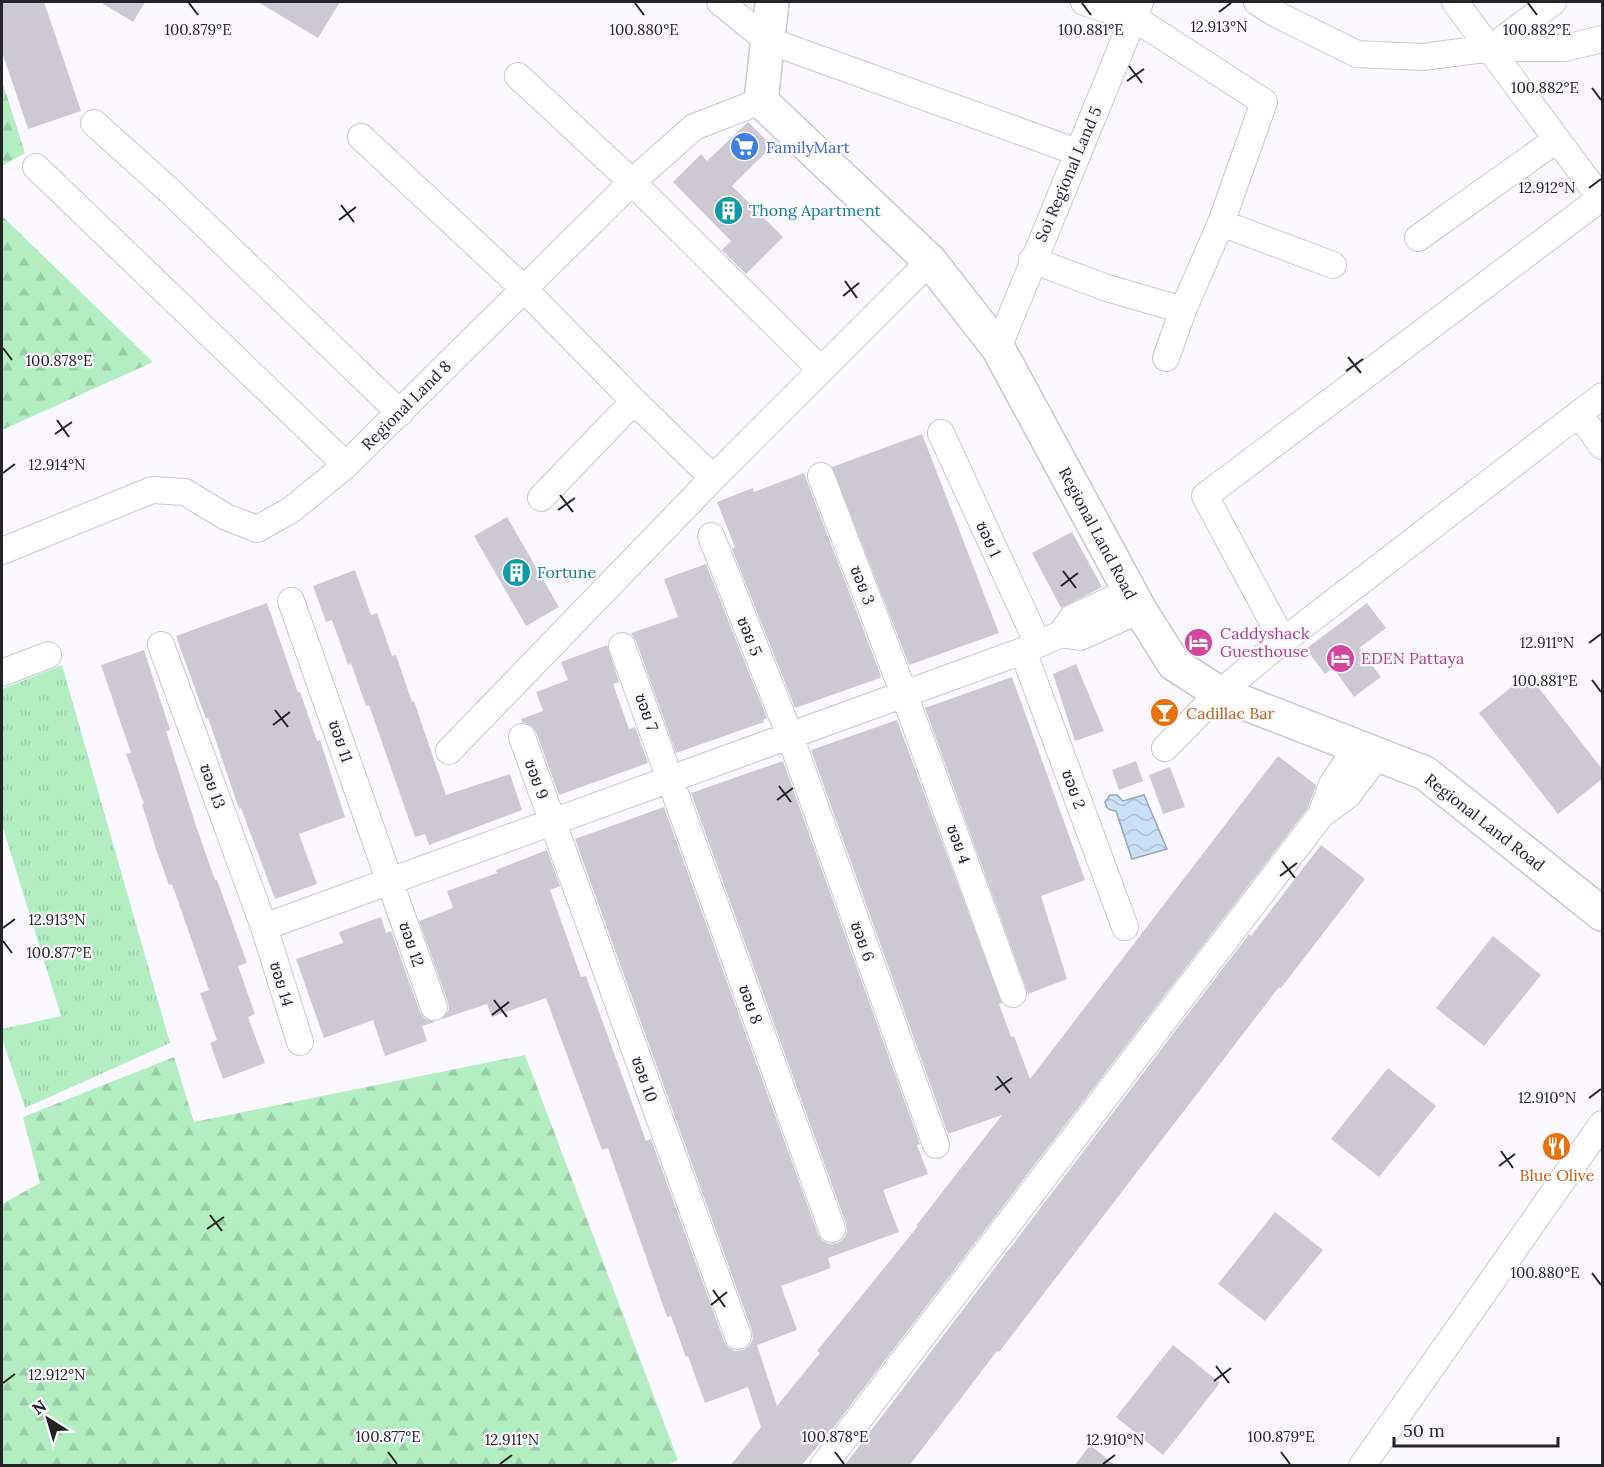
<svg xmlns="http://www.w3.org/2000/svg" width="1604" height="1467" viewBox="0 0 1604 1467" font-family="Lora,'Noto Sans Thai',serif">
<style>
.grass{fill:url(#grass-tufts)}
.forest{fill:url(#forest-firs)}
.water{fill:url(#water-waves);stroke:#98a7b7;stroke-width:1.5}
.building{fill:#ccc9d2}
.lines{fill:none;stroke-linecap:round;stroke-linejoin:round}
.minor-casing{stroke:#c8c6cf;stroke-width:28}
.tertiary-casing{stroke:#c8c6cf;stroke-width:36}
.minor{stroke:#fff;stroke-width:26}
.tertiary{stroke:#fff;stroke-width:33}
.ticks{fill:none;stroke:#242326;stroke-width:2}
.labels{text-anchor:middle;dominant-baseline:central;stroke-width:4.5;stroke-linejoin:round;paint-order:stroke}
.shop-label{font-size:16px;fill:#366cbe;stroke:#fbf9ff;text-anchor:start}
.street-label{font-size:16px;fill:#242326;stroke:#fbf9ff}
.culture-label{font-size:16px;fill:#0d838f;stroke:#fbf9ff;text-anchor:start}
.hotel-label{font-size:16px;fill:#b23c85;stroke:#fbf9ff;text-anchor:start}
.food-label{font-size:16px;fill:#c56008;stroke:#fbf9ff;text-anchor:start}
.ticks-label{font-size:15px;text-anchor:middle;fill:#242326;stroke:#fbf9ff;stroke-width:4.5;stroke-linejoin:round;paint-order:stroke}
</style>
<defs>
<pattern id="grass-tufts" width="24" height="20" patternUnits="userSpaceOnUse" patternTransform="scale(1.5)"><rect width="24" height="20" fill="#b3eec3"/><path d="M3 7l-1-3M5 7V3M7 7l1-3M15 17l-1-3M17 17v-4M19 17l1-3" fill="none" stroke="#9acca7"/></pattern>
<pattern id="forest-firs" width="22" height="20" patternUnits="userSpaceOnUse" patternTransform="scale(1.5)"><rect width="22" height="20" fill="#b3eec3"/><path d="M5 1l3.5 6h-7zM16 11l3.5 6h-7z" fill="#9acca7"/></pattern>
<pattern id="water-waves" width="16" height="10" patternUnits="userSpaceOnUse" patternTransform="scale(1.5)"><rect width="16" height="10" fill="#c9e0f5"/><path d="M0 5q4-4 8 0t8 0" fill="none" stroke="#acc0d2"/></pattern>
</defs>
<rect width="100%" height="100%" fill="#fbf9ff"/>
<path class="grass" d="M 62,665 L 170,1043 L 25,1108 L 2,1038 L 2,1029 L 61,1016 L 2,825 L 2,689 Z"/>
<path class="forest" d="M 2,81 L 25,153 L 2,166 Z
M 2,216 L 153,362 L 2,430 Z
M 525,1055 L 678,1460 L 666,1466 L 2,1465 L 2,1204 L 40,1183 L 23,1117 L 174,1057 L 194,1122 Z"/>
<path class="water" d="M 1110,795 L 1117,795 L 1123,801 L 1144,795 L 1167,849 L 1132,859 L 1116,811 C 1109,810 1107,810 1105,802 Z"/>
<path class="building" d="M 2,2 L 44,2 L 81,111 L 28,129 L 2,52 Z
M 100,2 L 145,2 L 133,22 Z
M 258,2 L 340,2 L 318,38 Z
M 748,122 L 772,146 L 732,186 L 783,237 L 746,274 L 722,250 L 731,241 L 673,182 L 701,154 L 707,161 Z
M 922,434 L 999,633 L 909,665 L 832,467 Z
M 804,473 L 881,676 L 880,678 L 795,708 L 732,549 L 735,547 L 717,502 L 753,488 L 754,492 Z
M 507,517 L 559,607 L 526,626 L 474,536 Z
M 1072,532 L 1102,587 L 1061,608 L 1032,553 Z
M 706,564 L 767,718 L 763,720 L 764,722 L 676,753 L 636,641 L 631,633 L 678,617 L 664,579 Z
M 355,570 L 371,615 L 377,613 L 392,656 L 396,655 L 412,702 L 414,701 L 446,795 L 510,774 L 522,810 L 429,845 L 425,834 L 415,837 L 369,705 L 366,706 L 351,663 L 348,665 L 332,620 L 326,622 L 313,586 Z
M 267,603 L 298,693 L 300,692 L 317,741 L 320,740 L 345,817 L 299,834 L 317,884 L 275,899 L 241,808 L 239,809 L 208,718 L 206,719 L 176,636 Z
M 1367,603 L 1386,628 L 1359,648 L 1381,677 L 1354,697 L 1333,668 L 1325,674 L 1306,649 Z
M 607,645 L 619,682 L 613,684 L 629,729 L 635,727 L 648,763 L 559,795 L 536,732 L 532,726 L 522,722 L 521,719 L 543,711 L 536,692 L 568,680 L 561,662 Z
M 144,650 L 170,730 L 166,731 L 196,826 L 215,880 L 217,880 L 247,963 L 238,966 L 255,1014 L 248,1017 L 265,1063 L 223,1079 L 210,1043 L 217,1040 L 200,993 L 209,990 L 172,884 L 169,885 L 156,849 L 142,804 L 144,804 L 126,754 L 131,753 L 101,665 Z
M 1076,664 L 1104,731 L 1075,741 L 1053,674 Z
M 1528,674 L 1602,769 L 1602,779 L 1558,814 L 1479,713 Z
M 1012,677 L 1085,880 L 1041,896 L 1067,979 L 1028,994 L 925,708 Z
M 897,720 L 1002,1003 L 999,1004 L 1011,1037 L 1014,1036 L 1030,1079 L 1278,756 L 1316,785 L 1308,808 L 834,1427 L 801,1466 L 730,1466 L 761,1427 L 748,1387 L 705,1403 L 688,1356 L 686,1357 L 671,1316 L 667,1317 L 608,1148 L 602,1150 L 546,998 L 492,1017 L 487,1004 L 442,1019 L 449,1010 L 448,1002 L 419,921 L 453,908 L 447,891 L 497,873 L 496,870 L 547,850 L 560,886 L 550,890 L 581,977 L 586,976 L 646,1141 L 651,1139 L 724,1341 L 728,1347 L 735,1351 L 744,1350 L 750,1345 L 753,1339 L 752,1331 L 575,839 L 664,807 L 818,1234 L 822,1240 L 829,1244 L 838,1243 L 844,1238 L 847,1232 L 846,1224 L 691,793 L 783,761 L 920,1144 L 917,1145 L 928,1174 L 883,1190 L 899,1232 L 828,1258 L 831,1268 L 781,1286 L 797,1330 L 757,1345 L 777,1406 L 820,1353 L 817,1351 L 918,1226 L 916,1226 L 1002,1115 L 948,1134 L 811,750 Z
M 1136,761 L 1143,781 L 1119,790 L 1112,770 Z
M 1170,767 L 1185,807 L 1163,814 L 1149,775 Z
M 1321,845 L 1365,879 L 1281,988 L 1279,987 L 999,1352 L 997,1351 L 909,1466 L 844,1466 L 1249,934 L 1251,936 Z
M 381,917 L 386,933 L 391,931 L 420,1012 L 425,1019 L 435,1022 L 422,1026 L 427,1041 L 385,1056 L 373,1020 L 324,1038 L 296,959 L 343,943 L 339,932 Z
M 1493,936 L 1541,975 L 1484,1046 L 1436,1008 Z
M 1388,1068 L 1436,1106 L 1379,1177 L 1331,1139 Z
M 1275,1212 L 1323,1250 L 1265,1321 L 1218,1284 Z
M 1173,1345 L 1220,1383 L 1163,1455 L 1116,1417 Z
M 1090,1445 L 1116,1466 L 1074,1466 Z"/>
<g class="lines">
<defs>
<path id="minor" d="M 720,2 L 767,40 L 1077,152
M 1084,2 L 1134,18 L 1264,102 L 1221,223 L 1183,310 L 1166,358
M 1257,2 L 1278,15 L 1357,54 L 1423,57 L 1491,48 L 1565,48 L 1602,39
M 1455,2 L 1602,200
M 1491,48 L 1553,2
M 518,76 L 632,182 L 820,369
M 94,123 L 173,194 L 400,413
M 361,137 L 523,288 L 634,401 L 713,478
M 36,167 L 346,465
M 1221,223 L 1333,265
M 1418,238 L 1556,140
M 1032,260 L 1107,288 L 1183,310
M 998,348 L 1140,2
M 1580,415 L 1602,446
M 941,433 L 1038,644
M 821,476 L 904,694 L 1013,994
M 541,498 L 634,401
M 711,536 L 790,736 L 936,1145
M 2,551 L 152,490 L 185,492 L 226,517 L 257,529 L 291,510 L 346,465 L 632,182 L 694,127 L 761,101
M 291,601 L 434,1007
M 1061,634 L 1072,618 L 1130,591
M 1283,641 L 1205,496 L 1601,198
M 161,645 L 264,927 L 300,1042
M 622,646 L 832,1229
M 1023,651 L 1125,927
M 2,673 L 48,655
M 522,737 L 738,1336
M 1165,748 L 1219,693 L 1283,641 L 1602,396
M 449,751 L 713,478 L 930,261
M 1321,815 L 1332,784 L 1358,746
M 264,927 L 1025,650 L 1061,634 L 1080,637 L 1140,610
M 823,1466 L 1321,815 L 1348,795 L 1378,755
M 1362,1466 L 1602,1124"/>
<path id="tertiary" d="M 772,2 L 761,101 L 930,261 L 998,348 L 1140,610 L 1174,664 L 1219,693 L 1425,773 L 1602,914"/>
</defs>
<use href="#minor" class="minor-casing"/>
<use href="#tertiary" class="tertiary-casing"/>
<use href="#minor" class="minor"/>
<use href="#tertiary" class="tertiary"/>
</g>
<path class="ticks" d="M 189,3 L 198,15M 635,3 L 644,15M 1082,3 L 1091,15M 1528,3 L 1537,15M 1219,12 L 1231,3M 1129,66 L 1142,83M 1127,81 L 1144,69M 1592,88 L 1601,100M 1589,188 L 1601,179M 341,205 L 354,222M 339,220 L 356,207M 845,281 L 857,298M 843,296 L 859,283M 3,348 L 12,360M 1348,357 L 1361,373M 1346,371 L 1363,359M 57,420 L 69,437M 55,434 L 72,422M 3,473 L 15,464M 560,495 L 573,512M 558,510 L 575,498M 1063,571 L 1076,588M 1061,586 L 1078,573M 1589,643 L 1601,634M 1592,680 L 1601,692M 275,710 L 288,727M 273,725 L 290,712M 779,786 L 791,802M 777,800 L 793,788M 1282,861 L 1295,878M 1280,876 L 1297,863M 3,928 L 15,919M 3,941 L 12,953M 494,1000 L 507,1017M 492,1015 L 509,1002M 997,1076 L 1010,1093M 995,1090 L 1012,1078M 1589,1098 L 1601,1089M 1501,1151 L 1513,1168M 1499,1166 L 1515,1154M 210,1215 L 222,1231M 207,1229 L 224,1217M 1592,1273 L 1601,1285M 713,1290 L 725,1307M 711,1305 L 727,1292M 1216,1366 L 1229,1383M 1214,1381 L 1231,1368M 3,1383 L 15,1374M 388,1452 L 397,1464M 835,1452 L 844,1464M 1281,1452 L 1290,1464M 500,1464 L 512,1455M 1103,1464 L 1115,1455"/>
<defs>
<symbol id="supermarket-disc" viewBox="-11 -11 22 22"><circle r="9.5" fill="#3f7fe0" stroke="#fbf9ff"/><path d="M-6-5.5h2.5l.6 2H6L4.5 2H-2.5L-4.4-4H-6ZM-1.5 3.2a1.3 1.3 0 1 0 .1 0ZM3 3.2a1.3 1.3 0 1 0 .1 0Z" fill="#fff"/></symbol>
<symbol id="building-disc" viewBox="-11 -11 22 22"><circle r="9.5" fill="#0f9aa8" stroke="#fbf9ff"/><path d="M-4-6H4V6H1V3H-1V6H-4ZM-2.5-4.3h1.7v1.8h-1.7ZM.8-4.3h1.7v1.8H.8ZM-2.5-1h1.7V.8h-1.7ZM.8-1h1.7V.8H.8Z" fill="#fff"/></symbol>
<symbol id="hotel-disc" viewBox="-11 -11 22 22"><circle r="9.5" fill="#d1479c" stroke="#fbf9ff"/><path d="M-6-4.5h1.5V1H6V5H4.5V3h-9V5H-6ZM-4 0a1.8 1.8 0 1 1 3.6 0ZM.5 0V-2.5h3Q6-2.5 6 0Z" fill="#fff"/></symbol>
<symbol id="bar-disc" viewBox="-11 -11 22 22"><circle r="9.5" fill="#e8710a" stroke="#fbf9ff"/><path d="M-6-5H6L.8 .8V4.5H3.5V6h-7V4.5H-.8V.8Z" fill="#fff"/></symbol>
<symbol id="restaurant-disc" viewBox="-11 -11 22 22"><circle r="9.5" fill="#e8710a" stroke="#fbf9ff"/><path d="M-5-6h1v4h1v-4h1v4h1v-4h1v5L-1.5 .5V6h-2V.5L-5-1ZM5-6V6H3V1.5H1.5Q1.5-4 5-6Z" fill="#fff"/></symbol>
</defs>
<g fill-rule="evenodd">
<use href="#supermarket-disc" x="728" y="130" width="33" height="33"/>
<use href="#building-disc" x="712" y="194" width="33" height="33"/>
<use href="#building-disc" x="500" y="556" width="33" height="33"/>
<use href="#hotel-disc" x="1182" y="626" width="33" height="33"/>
<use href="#hotel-disc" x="1324" y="642" width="33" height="33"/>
<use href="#bar-disc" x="1148" y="696" width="33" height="33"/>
<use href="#restaurant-disc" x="1540" y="1130" width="33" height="33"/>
</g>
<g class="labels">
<g class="shop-label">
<text x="766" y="147">FamilyMart</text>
</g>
<g class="street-label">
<text transform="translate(1068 174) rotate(-67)">Soi Regional Land 5</text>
<text transform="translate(406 405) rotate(-45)">Regional Land 8</text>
<text transform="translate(1098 533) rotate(62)">Regional Land Road</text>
<text transform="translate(989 539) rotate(65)">ซอย 1</text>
<text transform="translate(863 585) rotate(69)">ซอย 3</text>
<text transform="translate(750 636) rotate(68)">ซอย 5</text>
<text transform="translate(647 712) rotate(70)">ซอย 7</text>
<text transform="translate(341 741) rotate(71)">ซอย 11</text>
<text transform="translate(537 779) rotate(70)">ซอย 9</text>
<text transform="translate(213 786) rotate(70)">ซอย 13</text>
<text transform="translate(1074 789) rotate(70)">ซอย 2</text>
<text transform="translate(1485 822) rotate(38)">Regional Land Road</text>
<text transform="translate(959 844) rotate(70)">ซอย 4</text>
<text transform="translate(863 941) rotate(70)">ซอย 6</text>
<text transform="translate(412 944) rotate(71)">ซอย 12</text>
<text transform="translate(282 984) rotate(73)">ซอย 14</text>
<text transform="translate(751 1004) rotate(70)">ซอย 8</text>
<text transform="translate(645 1079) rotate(70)">ซอย 10</text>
</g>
<g class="culture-label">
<text x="749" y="210">Thong Apartment</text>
<text x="537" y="572">Fortune</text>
</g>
<g class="hotel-label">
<text x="1220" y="633">Caddyshack<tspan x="1220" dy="18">Guesthouse</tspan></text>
<text x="1361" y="658">EDEN Pattaya</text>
</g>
<g class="food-label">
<text x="1186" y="713">Cadillac Bar</text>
<text x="1557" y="1175" text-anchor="middle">Blue Olive</text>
</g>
</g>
<g class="ticks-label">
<text x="1219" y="32">12.913°N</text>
<text x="198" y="35">100.879°E</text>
<text x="644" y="35">100.880°E</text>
<text x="1091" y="35">100.881°E</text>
<text x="1537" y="35">100.882°E</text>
<text x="1545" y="93">100.882°E</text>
<text x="1547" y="193">12.912°N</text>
<text x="59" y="366">100.878°E</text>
<text x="57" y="470">12.914°N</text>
<text x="1547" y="648">12.911°N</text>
<text x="1545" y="686">100.881°E</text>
<text x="57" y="925">12.913°N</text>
<text x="59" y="958">100.877°E</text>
<text x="1547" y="1103">12.910°N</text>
<text x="1545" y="1278">100.880°E</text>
<text x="57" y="1380">12.912°N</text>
<text x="388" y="1442">100.877°E</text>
<text x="835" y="1442">100.878°E</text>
<text x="1281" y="1442">100.879°E</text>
<text x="512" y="1445">12.911°N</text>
<text x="1115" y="1445">12.910°N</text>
</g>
<rect width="1604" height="1467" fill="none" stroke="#242326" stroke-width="6"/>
<g transform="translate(48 1419) rotate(323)" stroke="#fbf9ff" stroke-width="4.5" paint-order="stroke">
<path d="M0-4.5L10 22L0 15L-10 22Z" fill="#242326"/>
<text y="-9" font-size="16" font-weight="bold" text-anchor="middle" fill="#242326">N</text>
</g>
<path d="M1394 1437v9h164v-9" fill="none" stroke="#242326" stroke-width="3"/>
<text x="1403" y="1437" font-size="18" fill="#242326" stroke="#fbf9ff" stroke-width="4.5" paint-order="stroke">50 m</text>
</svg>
